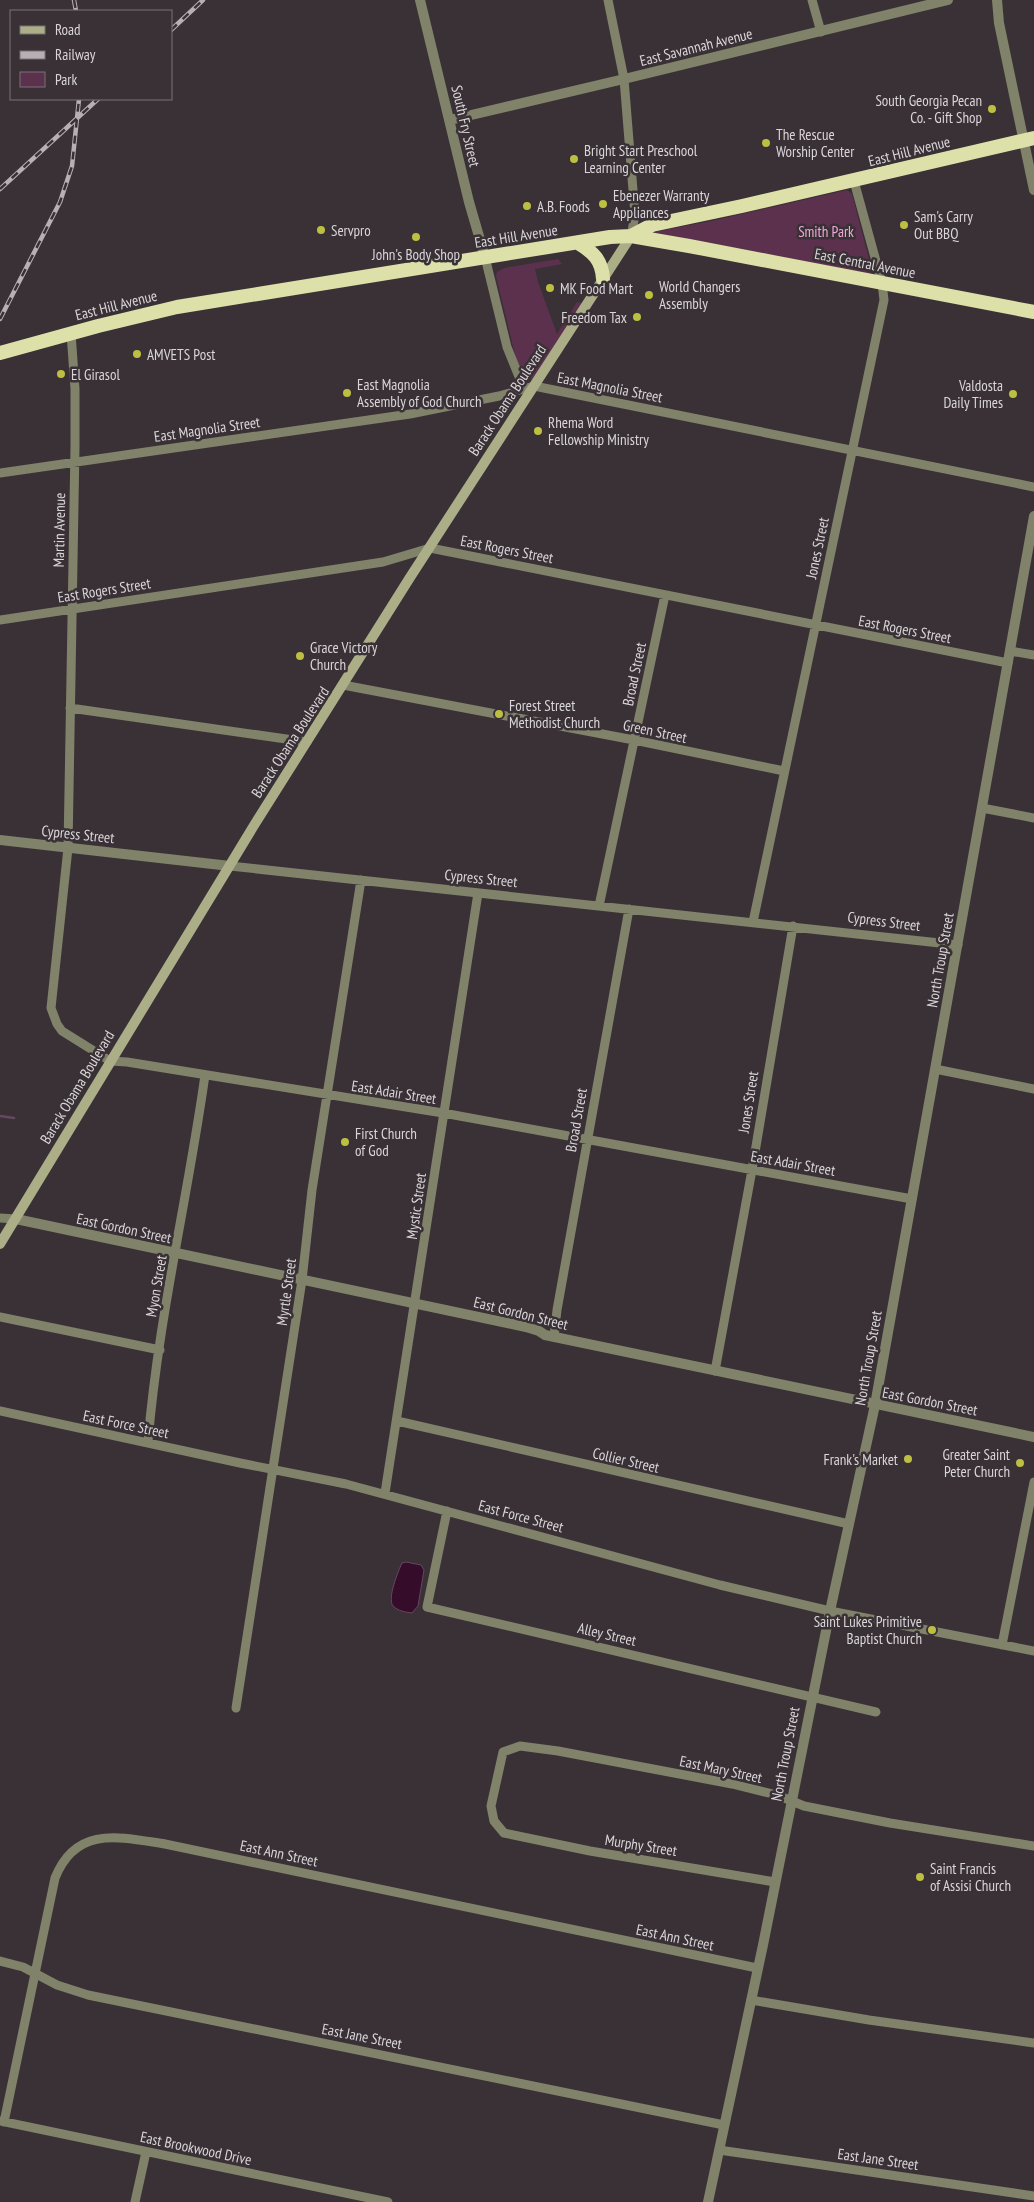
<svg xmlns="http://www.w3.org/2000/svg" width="1034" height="2202" viewBox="0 0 1034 2202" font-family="'PT Sans Narrow',sans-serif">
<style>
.green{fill:#5c314e}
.water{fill:#350c2a;stroke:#66485e}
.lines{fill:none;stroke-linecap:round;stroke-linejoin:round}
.stream{stroke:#66485e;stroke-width:2.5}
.minor{stroke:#81826a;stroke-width:9}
.tertiary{stroke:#81826a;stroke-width:10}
.secondary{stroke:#acae88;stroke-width:10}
.trunk{stroke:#dee0a9;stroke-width:14}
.rail-casing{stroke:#b6b0b4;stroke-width:4.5}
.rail{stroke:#393136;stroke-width:2.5;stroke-dasharray:8;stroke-linecap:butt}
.poi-dot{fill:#bdbf43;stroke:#393136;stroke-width:2}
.labels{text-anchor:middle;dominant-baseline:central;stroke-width:5;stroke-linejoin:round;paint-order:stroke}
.street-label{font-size:15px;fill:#dad5d8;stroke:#393136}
.poi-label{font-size:15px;fill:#dad5d8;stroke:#393136;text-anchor:start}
.park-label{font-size:15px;fill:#f2a7d8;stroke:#393136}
</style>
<rect width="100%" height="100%" fill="#393136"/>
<path class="green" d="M 847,190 L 852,194 L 871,267 L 872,271 L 868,274 L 649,233 L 711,221 Z
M 558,259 L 562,264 L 535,269 L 538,282 L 557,334 L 577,302 L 581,303 L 582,306 L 535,378 C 526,382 524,378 519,371 L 496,276 L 497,272 L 504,268 Z"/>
<path class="water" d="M 406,1562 L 421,1565 L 424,1570 L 418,1606 L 412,1613 C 405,1612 398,1611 393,1606 C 387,1598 398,1572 402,1563 Z"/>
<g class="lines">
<path class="stream" d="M 0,1116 L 14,1118"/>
<path class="minor" d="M 608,0 L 624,79 L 635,215 L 631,236
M 812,0 L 821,32
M 485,257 L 507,347 L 524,389
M 71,333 L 75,389 L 75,447 L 68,848 L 51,1008 L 57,1024 L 62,1031 L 110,1061 L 127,1062 L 443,1113 L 912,1199
M 0,473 L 410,414 L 499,396 L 534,386 L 1034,487
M 0,620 L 383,562 L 430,548 L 1008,663
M 1010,651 L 1034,655
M 343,685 L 634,740 L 784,771
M 70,708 L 307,742
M 982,808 L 1034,818
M 230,866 L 958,945
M 599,906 L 665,595
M 753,922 L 884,300 L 882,283 L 854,181
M 935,1069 L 1034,1089
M 0,1218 L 16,1219
M 0,1317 L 160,1350
M 554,1337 L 557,1310 L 629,909
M 715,1371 L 752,1170 L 793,926
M 0,1411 L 240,1463 L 346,1484 L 720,1585 L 830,1611 L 1034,1651
M 397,1421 L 849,1524
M 148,1442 C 158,1319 188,1197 205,1075
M 385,1493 L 478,893
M 447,1511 L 427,1607 L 876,1712
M 1002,1645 L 1034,1482
M 236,1708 L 302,1280 L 312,1190 L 361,880
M 775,1882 L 590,1851 L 504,1833 L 494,1821 L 491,1806 L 503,1752 L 520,1746 L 558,1751 L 732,1784 L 777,1795 L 804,1806 L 890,1823 L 1034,1846
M 0,1961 L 23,1967 L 57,1985 L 88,1995 L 724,2125
M 751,2000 L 869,2020 L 1034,2043
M 0,2121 L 388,2202
M 4,2122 L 55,1878 C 76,1825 120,1837 165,1844 L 757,1968
M 719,2150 L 1034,2196
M 135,2202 L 146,2152"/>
<path class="tertiary" d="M 420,0 L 469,202 L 485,257
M 997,0 L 999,23 L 1034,190
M 450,120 L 624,79 L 948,0
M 0,840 L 230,866
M 16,1219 L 526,1327 L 539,1331 L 545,1335 L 1034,1437
M 708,2202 L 763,1945 L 830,1611 L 875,1405 L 1034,516"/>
<path class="secondary" d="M 0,1244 L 253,827 L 409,579 L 631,236"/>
<path class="trunk" d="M 631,236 L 689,246 L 1034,312
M 578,243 C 593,252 602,260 603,279
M 0,353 L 98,326 L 177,307 L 610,237 L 631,236 L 652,225 L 742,206 L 1034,138"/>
<defs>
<path id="rail" d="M 74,0 L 76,11
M 171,30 L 203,0
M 0,189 L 98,99
M 0,319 L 60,202 L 72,166 L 79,99"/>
</defs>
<use href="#rail" class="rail-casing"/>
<use href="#rail" class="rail"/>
</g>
<g class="poi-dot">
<circle cx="992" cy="109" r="5"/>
<circle cx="766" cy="143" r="5"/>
<circle cx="574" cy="159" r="5"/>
<circle cx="603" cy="204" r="5"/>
<circle cx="527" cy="206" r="5"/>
<circle cx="904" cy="225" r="5"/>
<circle cx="321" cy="230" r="5"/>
<circle cx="416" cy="237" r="5"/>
<circle cx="550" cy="288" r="5"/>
<circle cx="649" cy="295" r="5"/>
<circle cx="637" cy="317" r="5"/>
<circle cx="137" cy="354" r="5"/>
<circle cx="61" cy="374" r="5"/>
<circle cx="347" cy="393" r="5"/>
<circle cx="1013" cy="394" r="5"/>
<circle cx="538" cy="431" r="5"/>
<circle cx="300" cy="656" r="5"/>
<circle cx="499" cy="714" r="5"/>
<circle cx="345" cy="1142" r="5"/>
<circle cx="908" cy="1459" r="5"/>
<circle cx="1020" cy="1463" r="5"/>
<circle cx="932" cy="1630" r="5"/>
<circle cx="920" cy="1877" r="5"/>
</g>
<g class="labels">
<g class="street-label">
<text transform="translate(696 47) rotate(-14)">East Savannah Avenue</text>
<text transform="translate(466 126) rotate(77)">South Fry Street</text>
<text transform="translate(909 151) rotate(-14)">East Hill Avenue</text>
<text transform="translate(516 236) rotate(-9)">East Hill Avenue</text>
<text transform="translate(865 263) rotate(11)">East Central Avenue</text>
<text transform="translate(116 305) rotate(-14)">East Hill Avenue</text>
<text transform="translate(610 387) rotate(11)">East Magnolia Street</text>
<text transform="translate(507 400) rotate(-57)">Barack Obama Boulevard</text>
<text transform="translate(207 429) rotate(-8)">East Magnolia Street</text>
<text transform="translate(59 530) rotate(-89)">Martin Avenue</text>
<text transform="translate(817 548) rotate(-78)">Jones Street</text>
<text transform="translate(507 549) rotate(11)">East Rogers Street</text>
<text transform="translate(104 590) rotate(-9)">East Rogers Street</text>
<text transform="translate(905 629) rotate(11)">East Rogers Street</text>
<text transform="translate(634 674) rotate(-78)">Broad Street</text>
<text transform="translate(655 731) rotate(12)">Green Street</text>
<text transform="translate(290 742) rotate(-57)">Barack Obama Boulevard</text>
<text transform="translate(78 834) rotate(6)">Cypress Street</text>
<text transform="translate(481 878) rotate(6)">Cypress Street</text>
<text transform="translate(884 921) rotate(7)">Cypress Street</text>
<text transform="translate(940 960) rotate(-80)">North Troup Street</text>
<text transform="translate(77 1087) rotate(-59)">Barack Obama Boulevard</text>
<text transform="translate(394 1092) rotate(9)">East Adair Street</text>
<text transform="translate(748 1102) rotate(-81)">Jones Street</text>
<text transform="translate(576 1120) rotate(-80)">Broad Street</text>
<text transform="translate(793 1163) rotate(10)">East Adair Street</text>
<text transform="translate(416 1206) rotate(-82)">Mystic Street</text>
<text transform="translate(124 1228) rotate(12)">East Gordon Street</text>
<text transform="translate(156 1286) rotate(-80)">Myon Street</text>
<text transform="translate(286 1292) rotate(-82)">Myrtle Street</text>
<text transform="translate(521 1313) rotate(14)">East Gordon Street</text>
<text transform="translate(868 1358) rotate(-80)">North Troup Street</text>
<text transform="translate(930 1401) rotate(11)">East Gordon Street</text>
<text transform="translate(126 1424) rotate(12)">East Force Street</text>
<text transform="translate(626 1460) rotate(13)">Collier Street</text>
<text transform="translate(521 1516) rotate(15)">East Force Street</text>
<text transform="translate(607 1634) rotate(13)">Alley Street</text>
<text transform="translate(785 1754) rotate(-79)">North Troup Street</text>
<text transform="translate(721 1769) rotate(12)">East Mary Street</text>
<text transform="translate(641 1845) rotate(9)">Murphy Street</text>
<text transform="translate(279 1853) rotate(12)">East Ann Street</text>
<text transform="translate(675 1937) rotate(12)">East Ann Street</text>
<text transform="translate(362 2036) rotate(11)">East Jane Street</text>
<text transform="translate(196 2148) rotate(12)">East Brookwood Drive</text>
<text transform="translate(878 2159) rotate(8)">East Jane Street</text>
</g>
<g class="poi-label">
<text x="982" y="100" text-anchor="end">South Georgia Pecan<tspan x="982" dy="17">Co. - Gift Shop</tspan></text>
<text x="776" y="134">The Rescue<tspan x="776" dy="17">Worship Center</tspan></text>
<text x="584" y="150">Bright Start Preschool<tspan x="584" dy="17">Learning Center</tspan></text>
<text x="613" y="195">Ebenezer Warranty<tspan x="613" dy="17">Appliances</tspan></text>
<text x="537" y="206">A.B. Foods</text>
<text x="914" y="216">Sam's Carry<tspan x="914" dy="17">Out BBQ</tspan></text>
<text x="331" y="230">Servpro</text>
<text x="416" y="254" text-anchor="middle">John's Body Shop</text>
<text x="659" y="286">World Changers<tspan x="659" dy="17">Assembly</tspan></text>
<text x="560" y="288">MK Food Mart</text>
<text x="627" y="317" text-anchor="end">Freedom Tax</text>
<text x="147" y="354">AMVETS Post</text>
<text x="71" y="374">El Girasol</text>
<text x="357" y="384">East Magnolia<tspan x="357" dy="17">Assembly of God Church</tspan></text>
<text x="1003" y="385" text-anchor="end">Valdosta<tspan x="1003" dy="17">Daily Times</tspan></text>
<text x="548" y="422">Rhema Word<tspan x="548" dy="17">Fellowship Ministry</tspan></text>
<text x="310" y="647">Grace Victory<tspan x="310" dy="17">Church</tspan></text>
<text x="509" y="705">Forest Street<tspan x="509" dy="17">Methodist Church</tspan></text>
<text x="355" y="1133">First Church<tspan x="355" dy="17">of God</tspan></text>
<text x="1010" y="1454" text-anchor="end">Greater Saint<tspan x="1010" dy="17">Peter Church</tspan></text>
<text x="898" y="1459" text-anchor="end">Frank's Market</text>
<text x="922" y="1621" text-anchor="end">Saint Lukes Primitive<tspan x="922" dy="17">Baptist Church</tspan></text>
<text x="930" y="1868">Saint Francis<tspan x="930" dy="17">of Assisi Church</tspan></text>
</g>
<g class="park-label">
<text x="826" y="231">Smith Park</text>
</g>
</g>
<rect x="10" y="10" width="162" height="90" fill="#393136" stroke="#797377"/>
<rect x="20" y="26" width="25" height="8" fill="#acae88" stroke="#797377"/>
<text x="55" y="35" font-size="15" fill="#dad5d8">Road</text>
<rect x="20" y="51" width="25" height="8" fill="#b6b0b4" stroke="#797377"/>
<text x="55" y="60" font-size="15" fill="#dad5d8">Railway</text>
<rect x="20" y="72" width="25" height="15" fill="#5c314e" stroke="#797377"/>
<text x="55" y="85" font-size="15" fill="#dad5d8">Park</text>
</svg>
